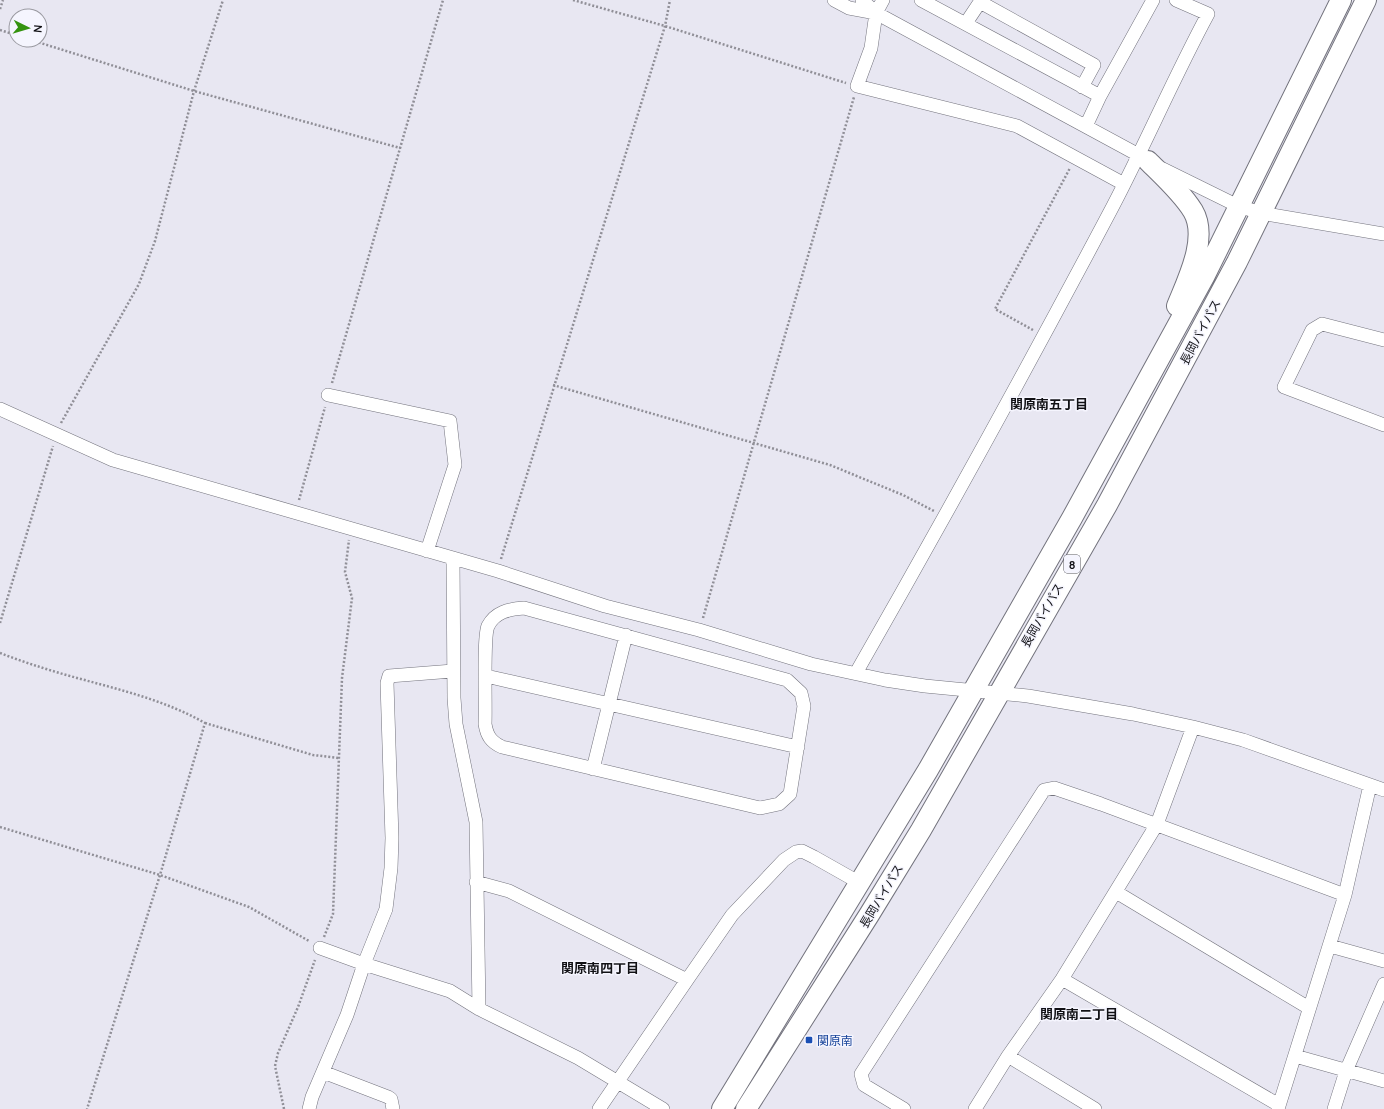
<svg xmlns="http://www.w3.org/2000/svg" width="1384" height="1109" viewBox="0 0 1384 1109" font-family="Manrope,'Noto Sans JP',sans-serif">
<style>
.lines{fill:none;stroke-linecap:round;stroke-linejoin:round}
.minor-casing{stroke:#73737d;stroke-width:14}
.highway-casing{stroke:#73737d;stroke-width:22}
.path{stroke:#908f97;stroke-width:2.5;stroke-dasharray:2 2;stroke-linecap:butt}
.minor{stroke:#fff;stroke-width:13}
.highway{stroke:#fff;stroke-width:20}
.transit-dot{fill:#1a4fb4;stroke:#f5f5fe;stroke-width:1.5}
.labels{text-anchor:middle;dominant-baseline:central;stroke-width:3;stroke-linejoin:round;paint-order:stroke}
.shield{fill:#f5f5fe;stroke:#55555b;stroke-width:1}
.shield-label{font-size:11px;font-weight:bold;fill:#111115}
.street-label{font-size:12px;fill:#111115;stroke:#f5f5fe}
.transit-label{font-size:12px;fill:#164399;stroke:#f5f5fe;text-anchor:start}
.neighbourhood-label{font-size:13px;font-weight:bold;fill:#111115;stroke:#f5f5fe}
</style>
<rect width="100%" height="100%" fill="#e8e7f2"/>
<g class="lines">
<defs>
<path id="minor" d="M 834,0 L 849,8 L 876,13
M 862,0 L 876,13 L 1146,159
M 883,0 L 876,13 L 871,48 L 857,86 L 1017,126 L 1124,184
M 921,0 L 1100,96 L 1086,126
M 966,23 L 980,2 L 1094,65 L 1082,87
M 1100,96 L 1153,0
M 1163,169 L 1238,206 L 1261,213 L 1384,234
M 1384,340 L 1322,324 L 1312,330 L 1284,387 L 1384,425
M 328,395 L 450,421 L 455,465 L 427,551
M 0,409 L 113,460 L 498,571 L 605,606 L 699,630 L 811,664 L 885,680 L 925,686 L 1028,696 L 1133,714 L 1193,727 L 1243,740 L 1384,790
M 453,559 L 454,698 L 456,724 L 476,822 L 479,1009
M 524,608 L 787,680 L 801,693 L 804,706 L 790,794 L 779,804 L 760,808 L 502,747 C 491,742 487,736 485,724 C 486,707 483,637 488,626 C 495,612 509,609 524,608 Z
M 856,673 C 944,519 1030,363 1113,206 C 1146,143 1174,77 1208,14 L 1176,0
M 486,676 L 798,747
M 593,769 L 626,635
M 476,882 L 509,891 L 687,980 L 599,1109
M 1116,892 L 1309,1008
M 1330,946 L 1384,961
M 320,948 L 364,964 L 450,991 L 479,1009 L 578,1058 L 663,1109
M 1062,979 L 1279,1105
M 687,980 L 732,915 L 784,860 L 796,852 L 802,851 L 814,857 L 860,883
M 1008,1056 L 1095,1109
M 1295,1056 L 1384,1081
M 323,1072 L 388,1097 L 391,1099 L 393,1109
M 309,1109 L 312,1097 L 347,1015 L 364,964 L 386,909 L 391,868 L 392,838 L 387,683 L 389,676 L 453,671
M 904,1109 L 864,1085 L 861,1074 L 1044,790 L 1054,788 L 1101,804 L 1345,895
M 975,1109 L 1008,1056 L 1062,979 L 1157,824 L 1193,727
M 1278,1109 L 1345,895 L 1370,785
M 1334,1109 L 1346,1071 L 1384,984"/>
<path id="highway" d="M 1148,161 C 1163,176 1182,193 1193,211 C 1209,238 1187,281 1177,306
M 722,1109 L 928,770 L 1072,518 L 1204,277 L 1341,0
M 746,1109 L 869,915 L 921,830 L 1107,505 L 1237,262 L 1366,0"/>
</defs>
<use href="#minor" class="minor-casing"/>
<use href="#highway" class="highway-casing"/>
<path class="path" d="M 573,0 L 665,26 L 846,83
M 0,9 L 3,0
M 0,30 L 16,35
M 31,40 L 194,91 L 400,148
M 1033,330 L 995,309 L 1070,168
M 332,383 L 443,0
M 553,385 L 830,465 L 903,495 L 934,511
M 61,423 L 139,284 L 155,241 L 194,91 L 223,0
M 299,500 L 325,407
M 501,559 L 665,26 L 670,0
M 703,618 L 854,97
M 0,623 L 53,446
M 0,653 C 13,658 27,663 40,667 C 95,685 154,694 205,723 L 160,875 L 87,1109
M 205,723 L 313,755 L 339,758
M 0,827 L 160,875 L 249,907 L 309,941
M 324,937 L 333,914 L 342,678 L 352,598 L 345,572 L 349,540
M 284,1109 L 275,1066 L 278,1053 L 298,1007 L 315,960"/>
<use href="#minor" class="minor"/>
<use href="#highway" class="highway"/>
</g>
<rect class="transit-dot" x="805" y="1036" width="8" height="8" rx="2"/>
<g class="labels">
<rect class="shield" x="1064" y="555" width="16" height="18" rx="3"/>
<g class="shield-label">
<text x="1072" y="564">8</text>
</g>
<g class="street-label">
<text transform="translate(1200 332) rotate(-62)">長岡バイパス</text>
<text transform="translate(1042 615) rotate(-60)">長岡バイパス</text>
<text transform="translate(881 896) rotate(-59)">長岡バイパス</text>
</g>
<g class="transit-label">
<text x="817" y="1040">関原南</text>
</g>
<g class="neighbourhood-label">
<text x="1049" y="404">関原南五丁目</text>
<text x="600" y="968">関原南四丁目</text>
<text x="1079" y="1014">関原南二丁目</text>
</g>
</g>
<g transform="translate(28 28) rotate(95)"><circle r="19" fill="#f5f5fe" stroke="#9a9aa1"/>
<path d="M0-3L7 15L0 10L-7 15Z" fill="#34930f"/>
<text y="-6" font-size="11" font-weight="bold" text-anchor="middle" fill="#111115">N</text>
</g>
</svg>
